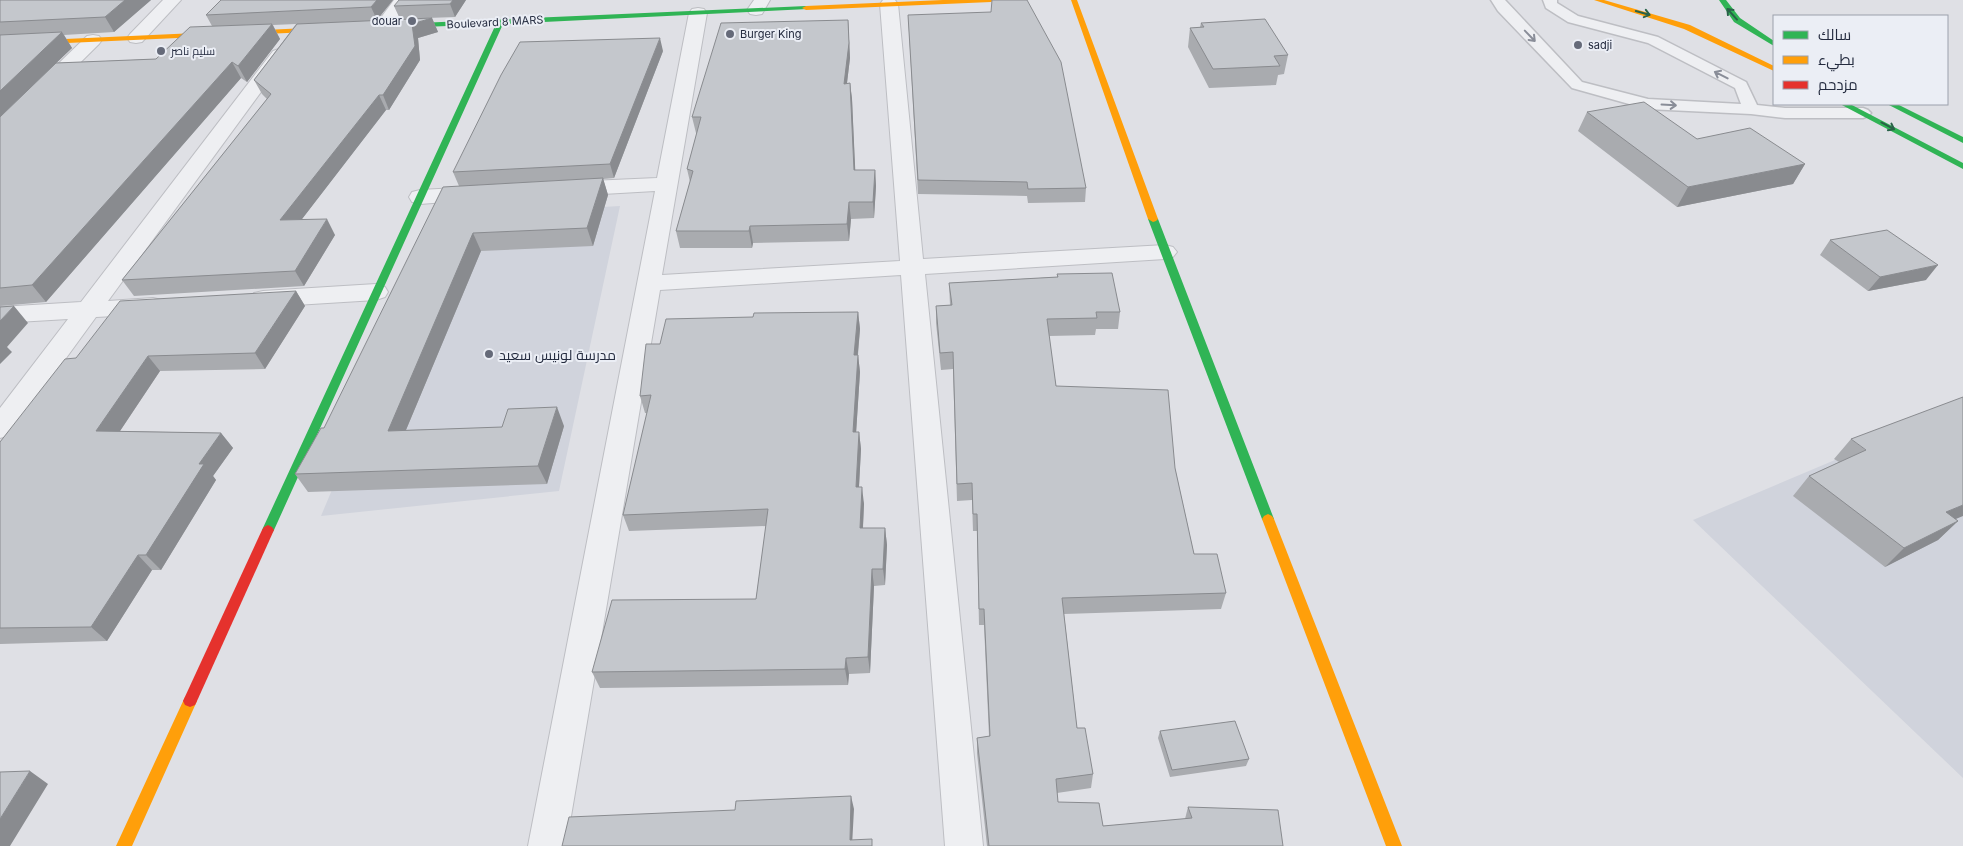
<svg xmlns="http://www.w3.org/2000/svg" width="1963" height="846" viewBox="0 0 1963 846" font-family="Inter,Cairo,sans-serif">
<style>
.built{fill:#d0d3dc}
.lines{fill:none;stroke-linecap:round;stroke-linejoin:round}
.lane-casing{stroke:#bdbec3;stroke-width:3}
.street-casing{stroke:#bdbec3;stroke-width:2}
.lane{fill:#eeeff2;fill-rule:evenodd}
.street{fill:#eeeff2;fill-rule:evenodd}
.fast{fill:#30b455;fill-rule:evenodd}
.slow{fill:#ff9f0a;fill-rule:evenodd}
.jam{fill:#e5322d;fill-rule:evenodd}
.wall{fill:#a9abaf}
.shaded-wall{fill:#898b8f}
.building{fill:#c4c7cc;stroke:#898b8f}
.oneway{stroke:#296248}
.oneway2{stroke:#898d98}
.poi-dot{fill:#656a79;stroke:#ebeef5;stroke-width:2}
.labels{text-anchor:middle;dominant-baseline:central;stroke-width:4;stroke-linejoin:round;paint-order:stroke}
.far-poi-label{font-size:11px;fill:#242b3f;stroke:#ebeef5;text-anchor:start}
.far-street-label{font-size:11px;fill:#242b3f;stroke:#ebeef5}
.poi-label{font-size:14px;fill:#242b3f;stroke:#ebeef5;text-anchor:start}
</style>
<rect width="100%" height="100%" fill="#dfe0e5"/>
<path class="built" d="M 620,206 L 559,491 L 321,516 L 447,216 Z
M 1963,406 L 1963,778 L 1693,520 Z"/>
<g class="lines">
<defs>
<path id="lane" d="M 1491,0 L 1505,0 L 1582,82 L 1648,99 L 1741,104 L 1735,88 L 1648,43 L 1568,22 L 1546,8 L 1543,0 L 1557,0 L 1557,3 L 1578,16 L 1658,37 L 1746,82 L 1757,105 L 1785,108 L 1863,108 L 1868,110 L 1871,113 L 1868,116 L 1863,118 L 1785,118 L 1751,114 L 1647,109 L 1572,88 L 1498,11 Z"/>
<path id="street" d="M 163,0 L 181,0 L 142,42 L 136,43 L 130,42 L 127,38 L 130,34 Z
M 394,0 L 411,0 L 389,31 L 383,32 L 377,31 L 374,27 Z
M 754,0 L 770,0 L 762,14 L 756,15 L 750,14 L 747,10 Z
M 883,0 L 895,0 L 898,4 L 923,259 L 1165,245 L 1173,247 L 1177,252 L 1173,257 L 1165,259 L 925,274 L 983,846 L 945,846 L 901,275 L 660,290 L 566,846 L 528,846 L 655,191 L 568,196 L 560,194 L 557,189 L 560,184 L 568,182 L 657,178 L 689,13 L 692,9 L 698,8 L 704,9 L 707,13 L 662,275 L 900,261 L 880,4 Z
M 93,35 L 99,36 L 102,40 L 99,44 L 7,135 L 0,137 L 0,120 L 87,36 Z
M 279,49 L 285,51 L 288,55 L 108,301 L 153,298 L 162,300 L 165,306 L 162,312 L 153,314 L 96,317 L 10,435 L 0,438 L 0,408 L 68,319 L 0,323 L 0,307 L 81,302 L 273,51 Z
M 476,187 L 484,189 L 487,194 L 484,199 L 420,204 L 412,202 L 409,197 L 412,192 L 420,190 Z
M 376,284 L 385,287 L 388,292 L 385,297 L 376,300 L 263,307 L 254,305 L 251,299 L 254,293 L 263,291 Z"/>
</defs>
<use href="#lane" class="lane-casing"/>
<use href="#street" class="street-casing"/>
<use href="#lane" class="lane"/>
<use href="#street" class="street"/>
<path class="fast" d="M 1719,0 L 1726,0 L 1740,18 L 1774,41 L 1774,46 L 1734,22 Z
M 806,6 L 810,8 L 808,9 L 503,24 L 274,530 L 272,533 L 268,535 L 264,533 L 262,530 L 496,24 L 399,28 L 395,26 L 396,24 Z
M 1840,104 L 1850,104 L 1963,163 L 1963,169 Z
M 1887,104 L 1897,104 L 1963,137 L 1963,143 Z
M 1153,216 L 1158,219 L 1274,519 L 1272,522 L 1264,522 L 1262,519 L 1148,219 Z"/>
<path class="slow" d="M 943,0 L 994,0 L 991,2 L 806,10 L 802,8 L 806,6 Z
M 1071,0 L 1077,0 L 1158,219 L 1156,221 L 1153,222 L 1148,219 Z
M 1594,0 L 1604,0 L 1690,25 L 1774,66 L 1774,71 L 1684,29 Z
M 328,27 L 332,29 L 331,31 L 0,46 L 0,42 Z
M 1268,514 L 1272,516 L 1274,519 L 1402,846 L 1386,846 L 1262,519 L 1264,516 Z
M 190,695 L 195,697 L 197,701 L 132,846 L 116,846 L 185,697 Z"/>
<path class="jam" d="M 268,525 L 272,527 L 274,530 L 197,701 L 195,705 L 190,707 L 185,705 L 183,701 L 262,530 L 264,527 Z"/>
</g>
<path class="wall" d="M 0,0 L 151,0 L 114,32 L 64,35 L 72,48 L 56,63 L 156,59 L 212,26 L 206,15 L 221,0 L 393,0 L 377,20 L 432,18 L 438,32 L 418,38 L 420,60 L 389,110 L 386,110 L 301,220 L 335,235 L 304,286 L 134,296 L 122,280 L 267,99 L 262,94 L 254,80 L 296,24 L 273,25 L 280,39 L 247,82 L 241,78 L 46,302 L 0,306 Z
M 466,0 L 455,17 L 400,19 L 394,6 Z
M 908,15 L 1086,188 L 1085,202 L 1028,203 L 1027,196 L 918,194 Z
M 848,20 L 850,58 L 847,83 L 850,83 L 852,99 L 855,170 L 875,170 L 876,186 L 874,218 L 851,219 L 849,241 L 753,243 L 752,248 L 680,248 L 676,231 L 690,182 L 687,169 L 697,133 L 696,133 L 692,117 Z
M 1201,23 L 1288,55 L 1284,74 L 1278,75 L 1276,85 L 1209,88 L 1188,47 L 1190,28 L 1200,27 Z
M 663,51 L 614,178 L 603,179 L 608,195 L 593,246 L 481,251 L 406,430 L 564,426 L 547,484 L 308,492 L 295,474 L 324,428 L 459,186 L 453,172 Z
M 1587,112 L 1697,139 L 1805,164 L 1793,184 L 1677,207 L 1578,131 Z
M 1830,240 L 1926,280 L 1868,291 L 1820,255 Z
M 1057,274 L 1120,312 L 1118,329 L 1096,329 L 1095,335 L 1049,336 L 1056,386 L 1175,468 L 1194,554 L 1226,593 L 1221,609 L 1064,614 L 1077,728 L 1093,774 L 1091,788 L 1057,793 L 1058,802 L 1103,826 L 1185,819 L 1188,807 L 1283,846 L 987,846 L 977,753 L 977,738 L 989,736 L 984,625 L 979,625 L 977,531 L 973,531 L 972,500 L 957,501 L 953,369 L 941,370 L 936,323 L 936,306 L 950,305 L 949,283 L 1057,277 Z
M 296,291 L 305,306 L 265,369 L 160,371 L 120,431 L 221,433 L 233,448 L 213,476 L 216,480 L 161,570 L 152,570 L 107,641 L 0,644 L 0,442 L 76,358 Z
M 858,312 L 860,329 L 858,355 L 860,372 L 856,432 L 859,432 L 861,449 L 859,487 L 864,504 L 863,528 L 885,528 L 887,545 L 885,585 L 874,586 L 870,673 L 849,674 L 848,685 L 600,688 L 592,672 L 756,599 L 766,526 L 629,531 L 623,515 L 647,413 L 645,413 L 640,396 L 660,344 L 753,317 Z
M 1851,439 L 1956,519 L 1958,521 L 1938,540 L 1885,567 L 1793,496 L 1809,476 L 1839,462 L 1834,459 Z
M 1160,731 L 1249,759 L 1246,766 L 1170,777 L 1158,738 Z"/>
<path class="shaded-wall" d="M 125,0 L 151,0 L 114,32 L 105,17 Z
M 377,0 L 393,0 L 377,20 L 371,7 Z
M 453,0 L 466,0 L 455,17 L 450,4 Z
M 432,18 L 438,32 L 418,38 L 420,60 L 389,110 L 383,95 L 412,24 Z
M 848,20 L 850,58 L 845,99 L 844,84 Z
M 272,24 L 280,39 L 247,82 L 238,66 Z
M 62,32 L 72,48 L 0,117 L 0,91 Z
M 660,38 L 663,51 L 614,178 L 610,164 Z
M 232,62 L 241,78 L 46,302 L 32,285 Z
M 850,83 L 852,99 L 856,186 L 854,170 Z
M 379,95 L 386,110 L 289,236 L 280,220 Z
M 1805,164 L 1793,184 L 1677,207 L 1688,187 Z
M 875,170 L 876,186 L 874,218 L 873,202 Z
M 603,178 L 608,195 L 593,246 L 587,228 Z
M 849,202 L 851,219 L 849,241 L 847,224 Z
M 327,219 L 335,235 L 304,286 L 295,271 Z
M 750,226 L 753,243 L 752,248 L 749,231 Z
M 473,233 L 481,251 L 398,449 L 388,431 Z
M 1938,265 L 1926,280 L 1868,291 L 1880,277 Z
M 296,291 L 305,306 L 265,369 L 255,353 Z
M 14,306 L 28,323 L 7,347 L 12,352 L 0,364 L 0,321 Z
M 858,312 L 860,329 L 856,373 L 854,355 Z
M 858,355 L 860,372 L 855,450 L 853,432 Z
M 148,356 L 160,371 L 110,446 L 96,431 Z
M 557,407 L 564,426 L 547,484 L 538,466 Z
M 859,432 L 861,449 L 858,504 L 856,487 Z
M 221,433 L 233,448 L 213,476 L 216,480 L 161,570 L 146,555 L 199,464 Z
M 862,487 L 864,504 L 862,545 L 860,528 Z
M 1963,505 L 1963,516 L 1927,531 L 1946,512 Z
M 1958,521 L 1938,540 L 1885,567 L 1904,548 Z
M 885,528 L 887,545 L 885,585 L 883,569 Z
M 138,555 L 152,570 L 107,641 L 91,627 Z
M 872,569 L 874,586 L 870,673 L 868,657 Z
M 846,658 L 849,674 L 848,685 L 845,669 Z
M 30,771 L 48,784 L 10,846 L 0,846 L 0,819 Z
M 851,796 L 854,809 L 852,846 L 850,840 Z"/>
<path class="building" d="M 0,0 L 125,0 L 105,17 L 0,22 Z
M 221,0 L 377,0 L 371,7 L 206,15 Z
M 399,0 L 453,0 L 450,4 L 394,6 Z
M 992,0 L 1027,0 L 1061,62 L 1086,188 L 1028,189 L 1027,182 L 918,180 L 908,15 L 991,12 Z
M 432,18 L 412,24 L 415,46 L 383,95 L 379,95 L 280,220 L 327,219 L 295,271 L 122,280 L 271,94 L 254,80 L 297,24 Z
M 1265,19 L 1288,55 L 1274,56 L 1280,66 L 1213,69 L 1190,28 L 1204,27 L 1201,23 Z
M 848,20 L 849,43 L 844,84 L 850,83 L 854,170 L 875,170 L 873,202 L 849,202 L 847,224 L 750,226 L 749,231 L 676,231 L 693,171 L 687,169 L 701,117 L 692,117 L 721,23 Z
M 272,24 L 238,66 L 232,62 L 32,285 L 0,288 L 0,117 L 56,63 L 156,59 L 190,27 Z
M 62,32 L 0,91 L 0,35 Z
M 660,38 L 610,164 L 453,172 L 501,75 L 520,42 Z
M 1644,102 L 1697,139 L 1750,128 L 1805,164 L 1688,187 L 1587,112 Z
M 603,178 L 587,228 L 473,233 L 388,431 L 502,427 L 508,409 L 557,407 L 538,466 L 295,474 L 321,428 L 324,428 L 443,187 Z
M 1887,230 L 1938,265 L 1880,277 L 1830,240 Z
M 1112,273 L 1120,312 L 1096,312 L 1097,318 L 1047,319 L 1056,386 L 1168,390 L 1175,468 L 1194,554 L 1217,554 L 1226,593 L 1062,598 L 1077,728 L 1085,728 L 1093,774 L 1056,779 L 1058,802 L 1099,803 L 1103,826 L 1192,818 L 1188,807 L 1278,810 L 1283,846 L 989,846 L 977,738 L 990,736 L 984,609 L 979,609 L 977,514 L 973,514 L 972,483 L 957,484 L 953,352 L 940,353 L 936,306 L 952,305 L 949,283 L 1058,277 L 1057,274 Z
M 296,291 L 255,353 L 148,356 L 96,431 L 221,433 L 199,464 L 204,464 L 146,555 L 138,555 L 91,627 L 0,628 L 0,442 L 65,359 L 76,358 L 120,301 Z
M 14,306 L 0,321 L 0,307 Z
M 858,312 L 854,355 L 858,355 L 853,432 L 859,432 L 856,487 L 862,487 L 860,528 L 885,528 L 883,569 L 872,569 L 868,657 L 846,658 L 845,669 L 592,672 L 612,600 L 756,599 L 768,509 L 623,515 L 651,395 L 640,396 L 646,344 L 660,344 L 666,319 L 753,317 L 754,313 Z
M 1963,397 L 1963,505 L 1946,512 L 1958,521 L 1904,548 L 1809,476 L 1866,450 L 1851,439 Z
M 1235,721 L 1249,759 L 1172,770 L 1160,731 Z
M 30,771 L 0,819 L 0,772 Z
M 851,796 L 850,840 L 872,839 L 872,846 L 562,846 L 569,817 L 735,810 L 736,801 Z"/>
<defs><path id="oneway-shaft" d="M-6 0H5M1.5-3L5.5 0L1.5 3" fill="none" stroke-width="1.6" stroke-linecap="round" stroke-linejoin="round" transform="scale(1.25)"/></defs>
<g class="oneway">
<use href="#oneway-shaft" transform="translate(1643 13) rotate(16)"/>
<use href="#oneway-shaft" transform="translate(1732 14) rotate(-132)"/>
<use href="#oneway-shaft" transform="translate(1888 126) rotate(28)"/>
</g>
<g class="oneway2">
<use href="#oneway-shaft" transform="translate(1530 36) rotate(46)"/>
<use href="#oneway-shaft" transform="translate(1721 75) rotate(-153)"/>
<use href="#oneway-shaft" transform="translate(1669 105) rotate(3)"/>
</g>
<g class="poi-dot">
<circle cx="412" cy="21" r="5"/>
<circle cx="730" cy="34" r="5"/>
<circle cx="1578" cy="45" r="5"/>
<circle cx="161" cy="51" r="5"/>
<circle cx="489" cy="354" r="5"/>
</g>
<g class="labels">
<g class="far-poi-label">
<text x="402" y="21" text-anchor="end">douar</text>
<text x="740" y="34">Burger King</text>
<text x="1588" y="45">sadji</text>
<text x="171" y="51">سليم ناصر</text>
</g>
<g class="far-street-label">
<text transform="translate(495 22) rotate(-3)">Boulevard 8 MARS</text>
</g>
<g class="poi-label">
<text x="499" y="354">مدرسة لونيس سعيد</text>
</g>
</g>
<rect x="1773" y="15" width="175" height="90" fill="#ebeef5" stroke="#9ba0ac"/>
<rect x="1783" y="31" width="25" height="8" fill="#30b455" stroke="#9ba0ac"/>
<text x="1818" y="40" font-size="15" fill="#242b3f">سالك</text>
<rect x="1783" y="56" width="25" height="8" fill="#ff9f0a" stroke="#9ba0ac"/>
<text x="1818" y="65" font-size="15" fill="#242b3f">بطيء</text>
<rect x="1783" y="81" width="25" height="8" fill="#e5322d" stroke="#9ba0ac"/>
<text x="1818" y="90" font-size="15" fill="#242b3f">مزدحم</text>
</svg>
